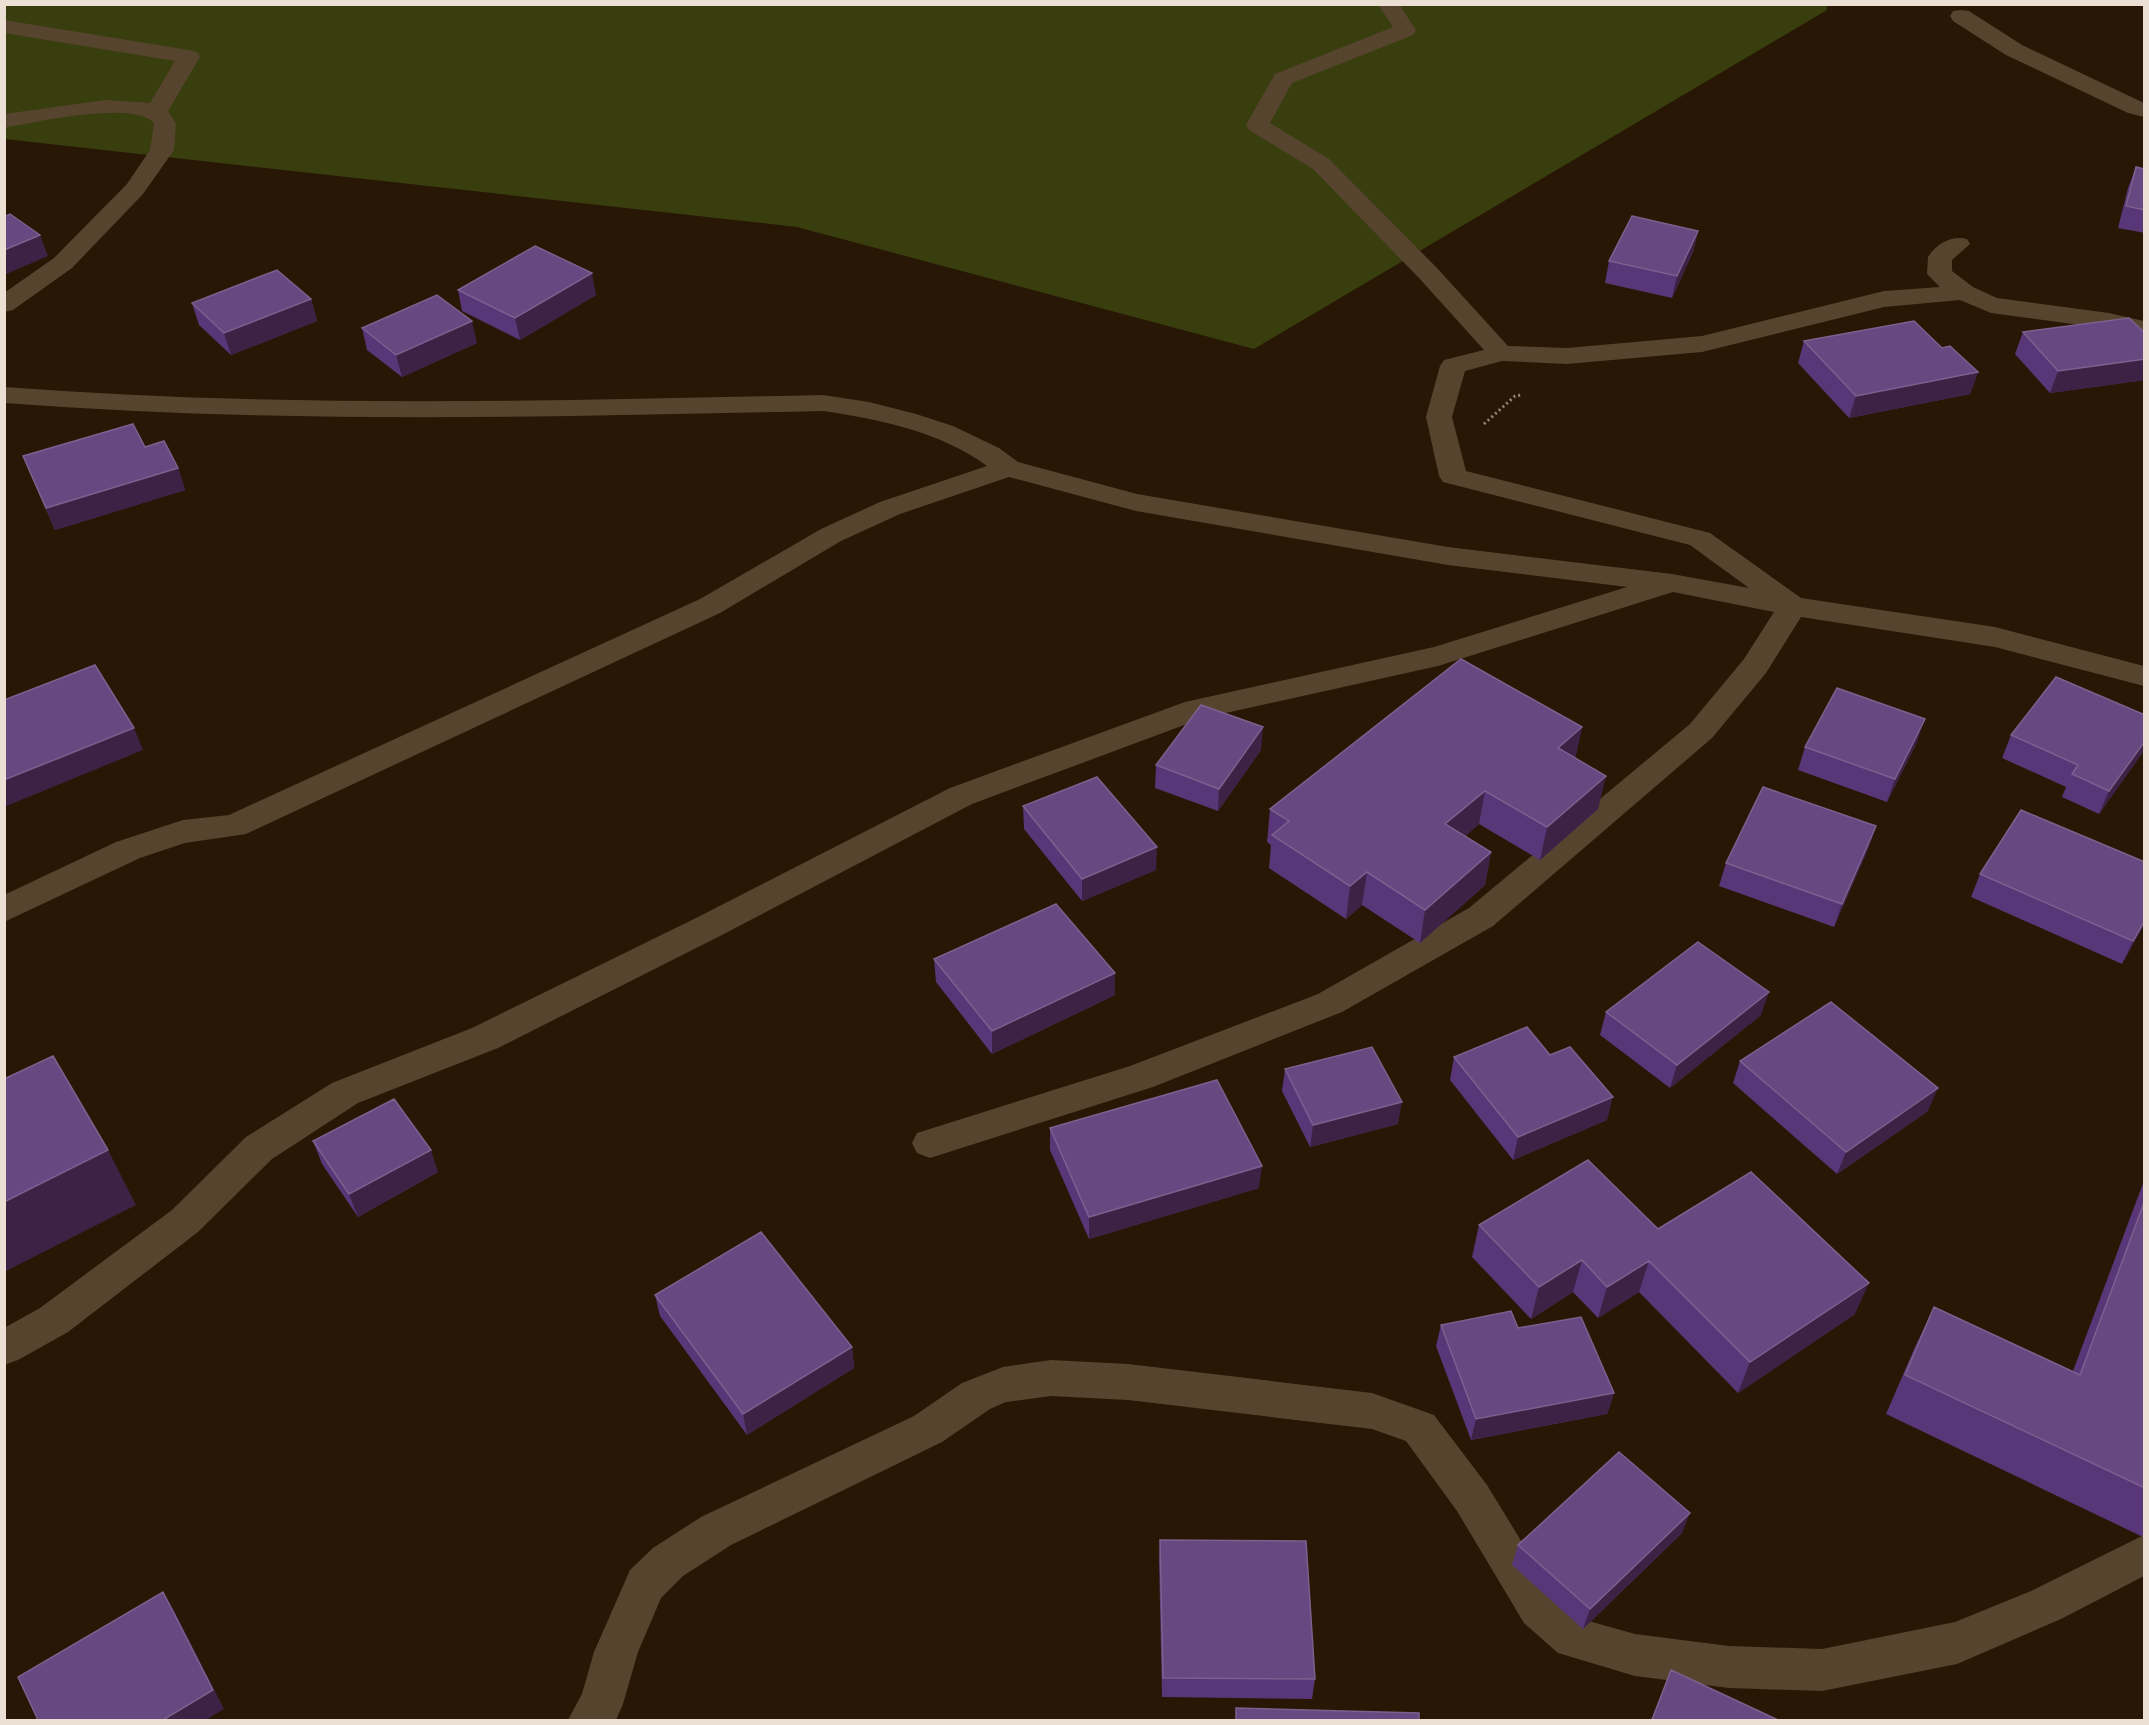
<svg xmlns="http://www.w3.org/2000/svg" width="2149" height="1725" viewBox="0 0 2149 1725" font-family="'DejaVu Sans',sans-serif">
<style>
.green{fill:#383e0d}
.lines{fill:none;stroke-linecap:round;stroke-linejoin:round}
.path{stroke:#938475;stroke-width:3;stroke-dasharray:2 3;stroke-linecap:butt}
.street{fill:#57442f;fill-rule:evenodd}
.wall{fill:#583677}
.shaded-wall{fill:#3e2245}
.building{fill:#684881;stroke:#7d608e;stroke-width:1.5}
</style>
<rect width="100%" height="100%" fill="#281704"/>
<path class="green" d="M 5,5 L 1827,5 L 1827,10 L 1254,349 L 797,227 L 5,139 Z"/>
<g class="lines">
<path class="path" d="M 1484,424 L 1515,396 L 1523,395"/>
<path class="street" d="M 1378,4 L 1399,4 L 1416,30 L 1413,35 L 1292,83 L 1270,123 L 1329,159 L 1437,268 L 1508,346 L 1567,348 L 1702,336 L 1884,291 L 1940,287 L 1927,274 L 1928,257 C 1936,244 1952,235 1967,239 L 1970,244 L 1952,260 L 1952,271 L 1973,287 L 1997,298 L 2109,313 L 2144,321 L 2144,337 L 2109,329 L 1991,313 L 1960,300 L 1884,307 L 1702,352 L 1567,364 L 1502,361 L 1465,371 L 1452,417 L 1466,471 L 1710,533 L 1801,598 L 1995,627 L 2144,666 L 2144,686 L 1995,647 L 1801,617 L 1766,673 L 1712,738 L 1493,926 L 1342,1012 L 1153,1087 L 930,1158 L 917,1153 L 912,1143 L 917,1133 L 1130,1066 L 1318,994 L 1469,908 L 1690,724 L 1744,659 L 1774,612 L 1673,592 L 1438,666 L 1203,718 L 972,804 L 722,935 L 498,1048 L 358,1103 L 272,1159 L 198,1232 L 68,1332 L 18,1360 L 4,1365 L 4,1328 L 40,1308 L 172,1210 L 246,1137 L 332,1083 L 472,1028 L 698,917 L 950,788 L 1185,702 L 1434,647 L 1627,587 L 1448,565 L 1136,511 L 1009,477 L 900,514 L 841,541 L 720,613 L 246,834 L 185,843 L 140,858 L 4,922 L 4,895 L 116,842 L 183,820 L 229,815 L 700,599 L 821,529 L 880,502 L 987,466 C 941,432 879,419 823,411 C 550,417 277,424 4,403 L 4,387 C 277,408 550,401 823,395 L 869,402 L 916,414 L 953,426 L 999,448 L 1018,462 L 1137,494 L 1448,547 L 1672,574 L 1749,588 L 1690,545 L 1443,482 L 1439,476 L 1426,417 L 1440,366 L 1444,360 L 1484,350 L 1419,278 L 1313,169 L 1249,130 L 1246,125 L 1275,74 L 1393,27 Z
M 1961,10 L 1969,11 L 2022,45 L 2144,103 L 2144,117 L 2128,113 L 2006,55 L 1953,21 L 1950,16 L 1953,11 Z
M 4,20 L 189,50 L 197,52 L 200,57 L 168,111 L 176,124 L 174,150 L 143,194 L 72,268 L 13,310 L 4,312 L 4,293 L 54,258 L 127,184 L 150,150 L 154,124 C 138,99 31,123 4,128 L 4,114 L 106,100 L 150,103 L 175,61 L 4,33 Z
M 1051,1360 L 1128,1364 L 1372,1393 L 1434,1415 L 1487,1485 L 1554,1595 L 1585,1620 L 1635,1634 L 1729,1646 L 1822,1649 L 1955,1622 L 2031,1591 L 2144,1535 L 2144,1576 L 2061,1619 L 1957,1664 L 1822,1691 L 1729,1688 L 1635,1676 L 1558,1653 L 1524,1623 L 1457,1511 L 1406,1441 L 1372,1429 L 1128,1400 L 1051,1396 L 1006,1402 L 990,1409 L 942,1442 L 731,1545 L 683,1576 L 661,1598 L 638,1652 L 623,1704 L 616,1720 L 568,1720 L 582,1694 L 594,1652 L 630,1570 L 653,1548 L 701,1517 L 914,1416 L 962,1383 L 1003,1367 Z"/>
</g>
<path class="wall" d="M 2136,167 L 2145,169 L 2145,233 L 2118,228 L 2128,188 Z
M 1698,231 L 1693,252 L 1672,298 L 1605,283 L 1609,261 Z
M 458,290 L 596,295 L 520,340 L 462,311 Z
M 311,299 L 317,321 L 231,355 L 199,325 L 192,303 Z
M 362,328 L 477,343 L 402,377 L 367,350 Z
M 2023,332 L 2145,333 L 2145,380 L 2050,393 L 2015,354 Z
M 1804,341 L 1942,348 L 1978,372 L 1970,394 L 1849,418 L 1798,363 Z
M 145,447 L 178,468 L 185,490 L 55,530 L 23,456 Z
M 2145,715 L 2145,749 L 2099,814 L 2062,797 L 2066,787 L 2002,758 L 2011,735 Z
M 1582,727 L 1575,758 L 1598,809 L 1540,860 L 1479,824 L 1465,836 L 1491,852 L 1485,885 L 1420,943 L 1362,905 L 1346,919 L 1269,868 L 1271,845 L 1267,842 L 1270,809 Z
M 1917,742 L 1887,802 L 1798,770 L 1805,747 Z
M 1261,750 L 1218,811 L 1155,788 L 1156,765 Z
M 1023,806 L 1156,870 L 1082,901 L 1024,829 Z
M 1876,826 L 1868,849 L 1834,927 L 1719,886 L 1726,863 Z
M 2145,862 L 2145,923 L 2122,964 L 1971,897 L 1980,874 Z
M 934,959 L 1115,995 L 992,1054 L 936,982 Z
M 1606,1012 L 1761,1015 L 1670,1088 L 1600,1035 Z
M 1550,1055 L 1607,1120 L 1513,1160 L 1450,1080 L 1454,1057 Z
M 1740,1061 L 1928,1111 L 1837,1174 L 1733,1083 Z
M 1285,1069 L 1398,1124 L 1310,1147 L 1282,1091 Z
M 1050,1128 L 1259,1188 L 1089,1239 L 1050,1150 Z
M 313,1141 L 438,1172 L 358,1217 L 322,1164 Z
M 2145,1178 L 2145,1535 L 2143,1537 L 1886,1414 L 1915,1347 L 1934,1307 L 2073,1371 Z
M 1479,1225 L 1658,1229 L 1855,1314 L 1738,1393 L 1639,1292 L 1598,1318 L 1573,1292 L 1531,1319 L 1472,1257 Z
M 655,1295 L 852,1347 L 854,1368 L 747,1435 L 660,1316 Z
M 1441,1325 L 1518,1328 L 1614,1393 L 1607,1414 L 1471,1440 L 1436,1346 Z
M 1682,1533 L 1583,1629 L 1512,1565 L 1518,1545 Z
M 1160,1540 L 1315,1679 L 1312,1699 L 1162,1697 L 1159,1560 Z
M 1671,1670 L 1778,1720 L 1651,1720 Z"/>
<path class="shaded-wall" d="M 1698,231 L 1693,252 L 1672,298 L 1677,276 Z
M 40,235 L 48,256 L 4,275 L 4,250 Z
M 592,273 L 596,295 L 520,340 L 515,318 Z
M 311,299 L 317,321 L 231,355 L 224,333 Z
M 472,321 L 477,343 L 402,377 L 396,355 Z
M 2145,359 L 2145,380 L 2050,393 L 2058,371 Z
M 1978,372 L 1970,394 L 1849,418 L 1856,396 Z
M 178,468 L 185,490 L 55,530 L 46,508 Z
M 1925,719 L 1917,742 L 1887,802 L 1895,779 Z
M 1263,727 L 1261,750 L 1218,811 L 1219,789 Z
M 1582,727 L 1575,760 L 1558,748 Z
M 134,728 L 143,750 L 4,807 L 4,780 Z
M 2145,741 L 2145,749 L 2099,814 L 2109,791 Z
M 1606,776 L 1598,809 L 1540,860 L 1547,827 Z
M 1485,791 L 1479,824 L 1439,857 L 1445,824 Z
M 1876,826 L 1868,849 L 1834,927 L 1842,904 Z
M 1157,847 L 1156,870 L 1082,901 L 1082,879 Z
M 1491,852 L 1485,885 L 1420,943 L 1425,910 Z
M 1367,872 L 1362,905 L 1346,919 L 1350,886 Z
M 2145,920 L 2145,923 L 2122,964 L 2133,941 Z
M 1115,973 L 1115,995 L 992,1054 L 992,1031 Z
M 1769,992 L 1761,1015 L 1670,1088 L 1677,1065 Z
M 1938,1088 L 1928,1111 L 1837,1174 L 1846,1152 Z
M 1613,1097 L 1607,1120 L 1513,1160 L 1518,1137 Z
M 1402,1102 L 1398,1124 L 1310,1147 L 1313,1125 Z
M 108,1150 L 136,1205 L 4,1272 L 4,1202 Z
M 431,1150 L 438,1172 L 358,1217 L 349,1194 Z
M 1262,1166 L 1259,1188 L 1089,1239 L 1089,1217 Z
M 1582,1260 L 1573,1292 L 1531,1319 L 1539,1287 Z
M 1649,1261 L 1639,1292 L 1598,1318 L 1607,1287 Z
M 1869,1283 L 1855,1314 L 1738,1393 L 1750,1362 Z
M 852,1347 L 854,1368 L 747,1435 L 743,1414 Z
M 1614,1393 L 1607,1414 L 1471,1440 L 1476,1419 Z
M 1690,1513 L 1682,1533 L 1583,1629 L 1590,1609 Z
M 163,1592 L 175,1612 L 224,1709 L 206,1720 L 163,1720 Z"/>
<path class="building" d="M 2136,167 L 2145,169 L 2145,210 L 2126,206 Z
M 10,214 L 40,235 L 4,250 L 4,217 Z
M 1632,216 L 1698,231 L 1677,276 L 1609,261 Z
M 535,246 L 592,273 L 515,318 L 458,290 Z
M 277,270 L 311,299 L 224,333 L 192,303 Z
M 437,295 L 472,321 L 396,355 L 362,328 Z
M 2129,318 L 2145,333 L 2145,359 L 2058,371 L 2023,332 Z
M 1914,321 L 1942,348 L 1950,346 L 1978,372 L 1856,396 L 1804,341 Z
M 133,424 L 145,447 L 164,441 L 178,468 L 46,508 L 23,456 Z
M 1461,659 L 1582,727 L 1558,748 L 1606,776 L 1547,827 L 1485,791 L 1445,824 L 1491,852 L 1425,910 L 1367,872 L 1350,886 L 1272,835 L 1289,821 L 1270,809 Z
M 95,665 L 134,728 L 4,780 L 4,700 Z
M 2056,677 L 2145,715 L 2145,741 L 2109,791 L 2072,774 L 2078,765 L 2011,735 Z
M 1837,688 L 1925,719 L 1895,779 L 1805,747 Z
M 1201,705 L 1263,727 L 1219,789 L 1156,765 Z
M 1097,777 L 1157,847 L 1082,879 L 1023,806 Z
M 1763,787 L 1876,826 L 1842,904 L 1726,863 Z
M 2021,810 L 2145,862 L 2145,920 L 2133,941 L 1980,874 Z
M 1056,904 L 1115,973 L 992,1031 L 934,959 Z
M 1698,942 L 1769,992 L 1677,1065 L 1606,1012 Z
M 1831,1002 L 1938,1088 L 1846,1152 L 1740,1061 Z
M 1527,1027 L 1550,1055 L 1570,1047 L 1613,1097 L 1518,1137 L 1454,1057 Z
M 1372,1047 L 1402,1102 L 1313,1125 L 1285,1069 Z
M 53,1056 L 108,1150 L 4,1202 L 4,1079 Z
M 1217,1080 L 1262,1166 L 1089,1217 L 1050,1128 Z
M 394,1099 L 431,1150 L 349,1194 L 313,1141 Z
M 1588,1160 L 1658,1229 L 1751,1172 L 1869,1283 L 1750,1362 L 1649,1261 L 1607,1287 L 1582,1260 L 1539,1287 L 1479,1225 Z
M 2145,1200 L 2145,1488 L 1905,1375 L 1934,1307 L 2080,1375 Z
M 761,1232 L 852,1347 L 743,1414 L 655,1295 Z
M 1511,1311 L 1518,1328 L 1581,1317 L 1614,1393 L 1476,1419 L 1441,1325 Z
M 1619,1452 L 1690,1513 L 1590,1609 L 1518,1545 Z
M 1160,1540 L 1306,1541 L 1315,1679 L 1163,1678 Z
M 163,1592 L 213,1690 L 163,1720 L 38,1720 L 18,1677 Z
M 1671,1670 L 1778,1720 L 1652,1720 Z
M 1236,1708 L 1419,1713 L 1419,1720 L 1236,1720 Z"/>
<rect width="2149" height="1725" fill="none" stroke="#ece0d4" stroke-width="12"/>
</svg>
